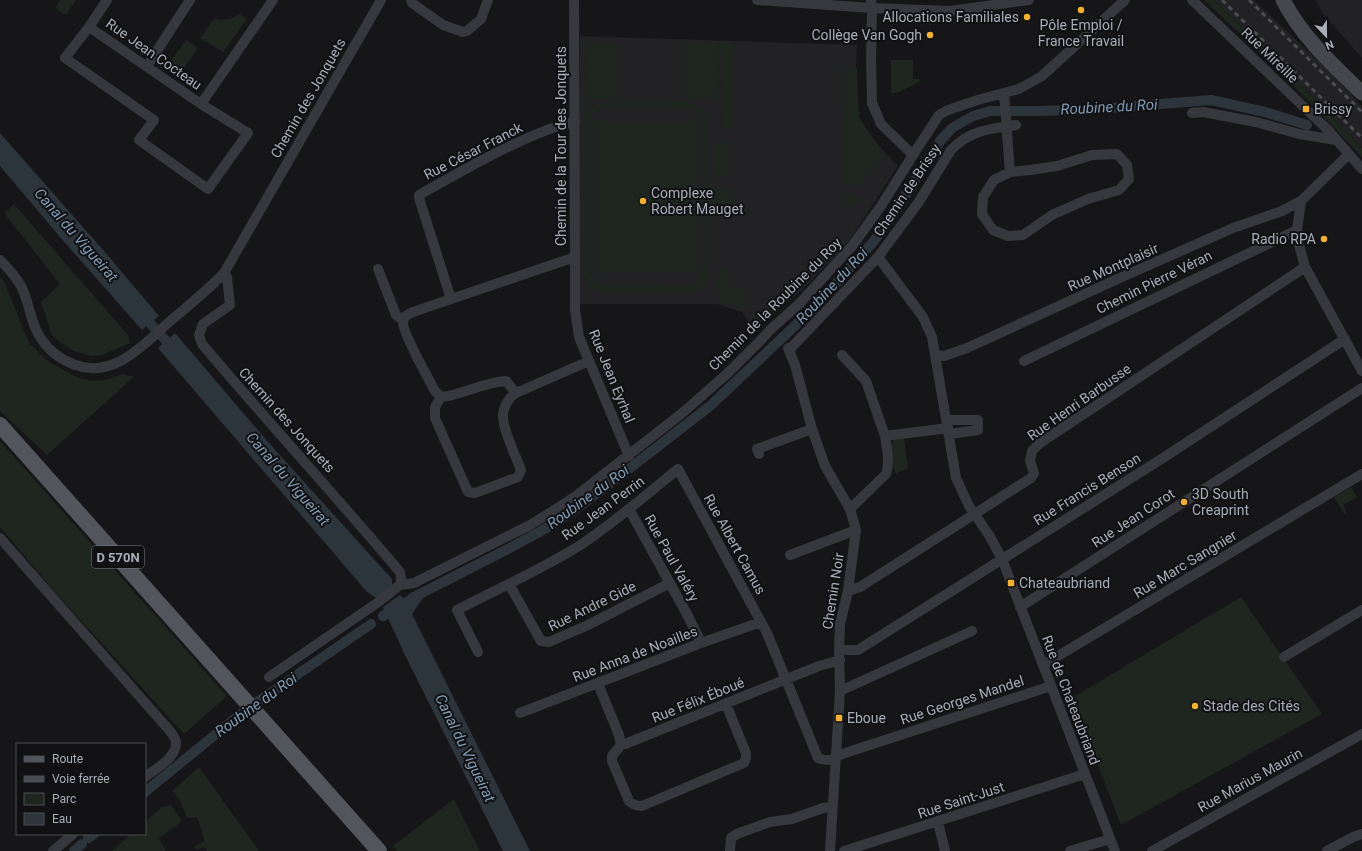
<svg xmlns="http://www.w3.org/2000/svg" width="1362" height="851" viewBox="0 0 1362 851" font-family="Roboto,sans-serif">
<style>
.built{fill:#222225}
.green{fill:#1e261f;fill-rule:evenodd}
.water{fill:#2c353c}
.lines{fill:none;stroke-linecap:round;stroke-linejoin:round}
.canal{stroke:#2c353c;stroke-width:10}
.minor{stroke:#37383d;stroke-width:10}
.secondary{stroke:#45474d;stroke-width:15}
.primary{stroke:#53555c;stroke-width:16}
.rail{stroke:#4a4c52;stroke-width:3;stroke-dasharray:5 4;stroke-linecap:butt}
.poi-dot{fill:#f2b134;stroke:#111113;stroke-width:1.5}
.labels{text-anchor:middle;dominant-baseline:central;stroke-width:4;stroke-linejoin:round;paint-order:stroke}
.shield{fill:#111113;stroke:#7b7e86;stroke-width:1}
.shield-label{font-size:13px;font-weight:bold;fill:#a8adb8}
.poi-label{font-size:14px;fill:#a8adb8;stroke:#111113;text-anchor:start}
.street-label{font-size:14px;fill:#a8adb8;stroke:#111113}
.water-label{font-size:15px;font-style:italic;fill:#7f9bb3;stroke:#111113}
</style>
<rect width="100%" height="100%" fill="#161618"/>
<path class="built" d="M 1214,0 L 1254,0 L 1328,70 L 1362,106 L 1362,148 L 1311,95 Z
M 1315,0 L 1362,0 L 1362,58 L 1324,15 Z
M 580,36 L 857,45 L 856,65 L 859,117 L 873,141 L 898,166 L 849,241 L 801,291 L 753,329 L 742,312 L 717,304 L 577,304 Z"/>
<path class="green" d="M 60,0 L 76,0 L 66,15 L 55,8 Z
M 1204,0 L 1214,0 L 1290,74 L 1285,76 Z
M 239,14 L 247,19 L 223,52 L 200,38 L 215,18 C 224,22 232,19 239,14 Z
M 186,40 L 198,48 L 181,72 L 169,63 Z
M 682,41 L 719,41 L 718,99 L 682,99 Z
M 720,41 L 734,42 L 734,128 L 722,128 Z
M 586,43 L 618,43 L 617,99 L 585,99 Z
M 891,60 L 913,60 L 913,79 L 921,79 L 919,82 L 897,93 L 891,93 Z
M 842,69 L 857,69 L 859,117 L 874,140 L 886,154 L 859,186 L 844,185 Z
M 1294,78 L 1362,148 L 1362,157 L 1292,84 Z
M 604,101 L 686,101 L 701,108 L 706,114 L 708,121 L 709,189 L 734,189 L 734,216 L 709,217 L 710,285 C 701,285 697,290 689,293 L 603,292 C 593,290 587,283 583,274 L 583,122 C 585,110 593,105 604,101 ZM 606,107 L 685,108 L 695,113 L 701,121 L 701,269 C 700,277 697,283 689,286 L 602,285 C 595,283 592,278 590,272 L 590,121 C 592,113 598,110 606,107 Z
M 594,121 L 696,121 L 696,273 L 594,273 Z
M 713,142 L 729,142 L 729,175 L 713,175 Z
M 844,194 L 857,194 L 857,206 L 843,206 Z
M 14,204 L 128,335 L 130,343 L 102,355 L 91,356 L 74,351 L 60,342 L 52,335 L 41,302 L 60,284 L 4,213 Z
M 718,269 L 727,269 L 727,286 L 746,287 L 746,309 L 717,302 Z
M 0,276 L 4,281 L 29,343 L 49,362 L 79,378 L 93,381 L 105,380 L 122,374 L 134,377 L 47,455 L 0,411 Z
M 904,438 L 908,468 L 896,474 C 891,467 889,447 894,440 Z
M 0,441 L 227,696 L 184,734 L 54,591 L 0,527 Z
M 1351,487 L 1357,497 L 1343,505 L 1347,513 L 1345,515 L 1334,497 Z
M 1241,597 L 1322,714 L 1121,825 L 1072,698 Z
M 199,767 L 259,851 L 207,851 L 204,847 L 196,850 L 194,847 L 204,841 L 202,831 L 197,817 L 187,818 L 179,799 L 172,791 Z
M 454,799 L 480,851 L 397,851 L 393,846 Z
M 171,805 L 182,821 L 159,838 L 166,851 L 112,851 L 131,834 L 145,834 L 145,822 L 162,807 Z"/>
<path class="water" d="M 0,133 L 104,251 L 159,316 L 142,330 L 60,237 L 0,166 Z
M 175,333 L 268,442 L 392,579 L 392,585 L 376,598 L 367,592 L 158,348 Z
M 418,592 L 424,592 L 425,595 L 412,614 L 530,851 L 503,851 L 404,653 L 383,607 L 400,595 L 403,598 Z"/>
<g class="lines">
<path class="canal" d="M 142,314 L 175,351
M 412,598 L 506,550 L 552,525 L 580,506 L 625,472 L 710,406 L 816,306 L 874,241 L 896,210 L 941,140 L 952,128 L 973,116 L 990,111 L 1039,111 L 1097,109 L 1211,100 L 1265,112 L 1307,125
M 383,616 L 398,606
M 145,792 L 243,712 L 371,624
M 88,838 L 94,834
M 74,851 L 82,844"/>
<path class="minor" d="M 411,0 L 412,3 L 443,25 L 463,32 L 467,31 L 481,19 L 488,0
M 757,0 L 872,8 L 950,11 L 1029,0
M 871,0 L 872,8 L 871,59 L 872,103 L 881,124 L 913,155
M 1192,0 L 1328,130 L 1362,169
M 89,27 L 201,104 L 248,133 L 208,189 L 139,140 L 154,120 L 65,58 Z
M 89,27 L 107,0
M 147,66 L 190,0
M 1004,93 L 1010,172
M 201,104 L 273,0
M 1192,113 L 1203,112 L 1256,122 L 1299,134 L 1336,140
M 1117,154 L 1127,165 L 1129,179 L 1119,190 L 1088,199 L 1052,215 L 1023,235 L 1008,236 L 993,230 L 982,214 L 983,197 L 994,180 L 1010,172 L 1030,170 L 1057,166 L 1092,155 Z
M 1349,154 L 1301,201 L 1297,230 L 1299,245 L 1305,267 L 1362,371
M 575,257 L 575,310 L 579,337 L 629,456
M 878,257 L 923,317 L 932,337 L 956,478 L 969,506 L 989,535 L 1002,559 L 1115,851
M 0,260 C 8,268 16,277 21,286 C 30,303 30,324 42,340 C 50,352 62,360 75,365 C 114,379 143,345 169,322 C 188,306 207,291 224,273 L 381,0
M 378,269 L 396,315 L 403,320
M 224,273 L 227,277 L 230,305 L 203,324 L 199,335 L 202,344 C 267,421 335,495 400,572 L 401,579 L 400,585
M 451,299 L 419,198 L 419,195 C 458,173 496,151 537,134 C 549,129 561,124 575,122
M 788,348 L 795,365 L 812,429 L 825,466 L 850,509 L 856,530 L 848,591 L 840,624 L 839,650 L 840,691 L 830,851
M 789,350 L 878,257 L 918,203 L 951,150 C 970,130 990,129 1016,125
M 842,355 L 866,381 L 885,436 C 887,448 890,463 886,474 L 850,509
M 935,355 L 944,356 L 967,348 L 1122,277 L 1233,228 L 1282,211 L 1301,201
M 1024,361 L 1297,230
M 516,393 L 506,381 C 483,382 463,395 441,397 L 435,407 L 435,418 L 468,492 L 475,493 L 518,477 L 521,470 C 516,457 503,430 503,417 C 502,409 510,396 516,393 L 589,361
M 441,397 L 435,391 C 429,380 402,331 403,322 C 403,316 409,314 413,312 L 575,257 L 574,0
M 946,420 L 978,420 L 978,430 L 949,434
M 885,436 L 948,428
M 759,454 L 757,449 L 812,429
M 629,509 L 688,616 L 701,643
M 0,538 L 170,731 C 172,734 176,739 176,742 C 177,758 155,769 145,777
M 790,555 L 856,530
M 509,584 L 541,641 L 549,642 L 588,625 L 670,583
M 400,585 L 414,583 L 530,525 L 553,511 L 576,496 L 681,414 L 728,373 L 761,340 L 771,329 L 799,304 L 853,245 L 881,206 L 913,155 L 939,115 L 948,110 L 981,99 L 1019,89 L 1042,76 L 1125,0
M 848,591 L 860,587 L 1031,478 L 1034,473 L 1030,461 L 1032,451 L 1040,443 L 1305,267
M 1020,607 L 1362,388
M 839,650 L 858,650 L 1163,458 L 1345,339
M 478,652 L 457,610 C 498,589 540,570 579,546 C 614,523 646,495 678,469 L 767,633 L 818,758 C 827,762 834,760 842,754 L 1051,686
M 1284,657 L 1362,610
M 1043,665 L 1362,474
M 269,677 L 377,603 L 400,585
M 598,684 L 619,735 L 621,745 L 612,756 L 612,761 L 629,801 C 633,805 636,806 642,806 L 744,763 L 746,758 L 746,753 L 726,704
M 840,691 L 972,631
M 520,713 L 701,643 L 761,622
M 621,745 L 625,744 L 819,666 L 840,660
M 938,822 L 945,851
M 53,851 L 73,834
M 730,851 L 731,838 L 737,834 L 770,822 L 792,819 L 823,808 L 832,807
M 844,851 L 1085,774
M 1070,851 L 1110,839
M 1152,851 L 1362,734
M 1327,851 L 1353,837 L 1362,834"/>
<path class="secondary" d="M 1283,0 C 1302,37 1333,65 1362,93"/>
<path class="primary" d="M 0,425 L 379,851"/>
<path class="rail" d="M 1222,0 L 1362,138
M 1249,0 L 1362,112"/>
</g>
<g class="poi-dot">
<circle cx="1081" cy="10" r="4"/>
<circle cx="1027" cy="17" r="4"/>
<circle cx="930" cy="35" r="4"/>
<rect x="1302" y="105" width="8" height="8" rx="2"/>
<circle cx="643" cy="201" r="4"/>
<circle cx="1324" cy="239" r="4"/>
<circle cx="1184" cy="502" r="4"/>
<rect x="1007" y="579" width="8" height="8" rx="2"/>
<circle cx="1195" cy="706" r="4"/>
<rect x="835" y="714" width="8" height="8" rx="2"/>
</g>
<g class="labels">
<rect class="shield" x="92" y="546" width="52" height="22" rx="3"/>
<g class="shield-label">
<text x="118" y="557">D 570N</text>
</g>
<g class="poi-label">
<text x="1019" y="17" text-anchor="end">Allocations Familiales</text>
<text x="1081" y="25" text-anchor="middle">Pôle Emploi /<tspan x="1081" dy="16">France Travail</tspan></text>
<text x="922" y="35" text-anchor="end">Collège Van Gogh</text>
<text x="1314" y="109">Brissy</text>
<text x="651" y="193">Complexe<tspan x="651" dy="16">Robert Mauget</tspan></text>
<text x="1316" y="239" text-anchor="end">Radio RPA</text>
<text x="1192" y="494">3D South<tspan x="1192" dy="16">Creaprint</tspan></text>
<text x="1019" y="583">Chateaubriand</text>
<text x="1203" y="706">Stade des Cités</text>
<text x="847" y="718">Eboue</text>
</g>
<g class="street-label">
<text transform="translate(154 54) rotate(35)">Rue Jean Cocteau</text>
<text transform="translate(1270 55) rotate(44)">Rue Mireille</text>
<text transform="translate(308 98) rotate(-60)">Chemin des Jonquets</text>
<text transform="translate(561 146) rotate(-90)">Chemin de la Tour des Jonquets</text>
<text transform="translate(473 151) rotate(-27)">Rue César Franck</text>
<text transform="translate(907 190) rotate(-56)">Chemin de Brissy</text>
<text transform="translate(1113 267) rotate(-24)">Rue Montplaisir</text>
<text transform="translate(1154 282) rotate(-26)">Chemin Pierre Véran</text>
<text transform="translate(775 304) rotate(-45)">Chemin de la Roubine du Roy</text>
<text transform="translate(612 376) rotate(68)">Rue Jean Eyrhal</text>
<text transform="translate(1079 402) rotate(-35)">Rue Henri Barbusse</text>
<text transform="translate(287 420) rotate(48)">Chemin des Jonquets</text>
<text transform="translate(1087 489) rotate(-32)">Rue Francis Benson</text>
<text transform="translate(603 508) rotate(-36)">Rue Jean Perrin</text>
<text transform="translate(1133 518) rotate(-33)">Rue Jean Corot</text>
<text transform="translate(735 544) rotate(61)">Rue Albert Camus</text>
<text transform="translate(672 558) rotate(61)">Rue Paul Valéry</text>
<text transform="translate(1185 564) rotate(-31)">Rue Marc Sangnier</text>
<text transform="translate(833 591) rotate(-81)">Chemin Noir</text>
<text transform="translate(592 606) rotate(-26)">Rue Andre Gide</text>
<text transform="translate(635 654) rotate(-21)">Rue Anna de Noailles</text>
<text transform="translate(698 700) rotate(-22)">Rue Félix Éboué</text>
<text transform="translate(962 700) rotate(-18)">Rue Georges Mandel</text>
<text transform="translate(1071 700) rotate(69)">Rue de Chateaubriand</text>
<text transform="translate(1250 780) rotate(-29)">Rue Marius Maurin</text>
<text transform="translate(961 800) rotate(-18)">Rue Saint-Just</text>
</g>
<g class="water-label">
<text transform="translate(1109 107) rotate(-3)">Roubine du Roi</text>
<text transform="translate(76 235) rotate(49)">Canal du Vigueirat</text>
<text transform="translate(832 286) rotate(-47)">Roubine du Roi</text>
<text transform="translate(288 479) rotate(49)">Canal du Vigueirat</text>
<text transform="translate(588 497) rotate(-36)">Roubine du Roi</text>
<text transform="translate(256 705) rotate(-36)">Roubine du Roi</text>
<text transform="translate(465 748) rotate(64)">Canal du Vigueirat</text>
</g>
</g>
<rect x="16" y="743" width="130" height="92" fill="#111113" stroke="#4d4f55"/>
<rect x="24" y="756" width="20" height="6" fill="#53555c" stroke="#4d4f55"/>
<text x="52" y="763" font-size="12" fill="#a8adb8">Route</text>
<rect x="24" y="776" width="20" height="6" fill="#4a4c52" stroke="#4d4f55"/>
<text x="52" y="783" font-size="12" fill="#a8adb8">Voie ferrée</text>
<rect x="24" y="793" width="20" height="12" fill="#1e261f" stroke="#4d4f55"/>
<text x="52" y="803" font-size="12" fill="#a8adb8">Parc</text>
<rect x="24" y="813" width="20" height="12" fill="#2c353c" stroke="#4d4f55"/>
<text x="52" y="823" font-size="12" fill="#a8adb8">Eau</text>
<g transform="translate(1326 36) rotate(158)" stroke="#111113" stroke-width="3" paint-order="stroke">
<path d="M0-3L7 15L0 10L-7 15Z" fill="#a8adb8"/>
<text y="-6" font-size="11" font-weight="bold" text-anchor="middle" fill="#a8adb8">N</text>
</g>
</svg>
